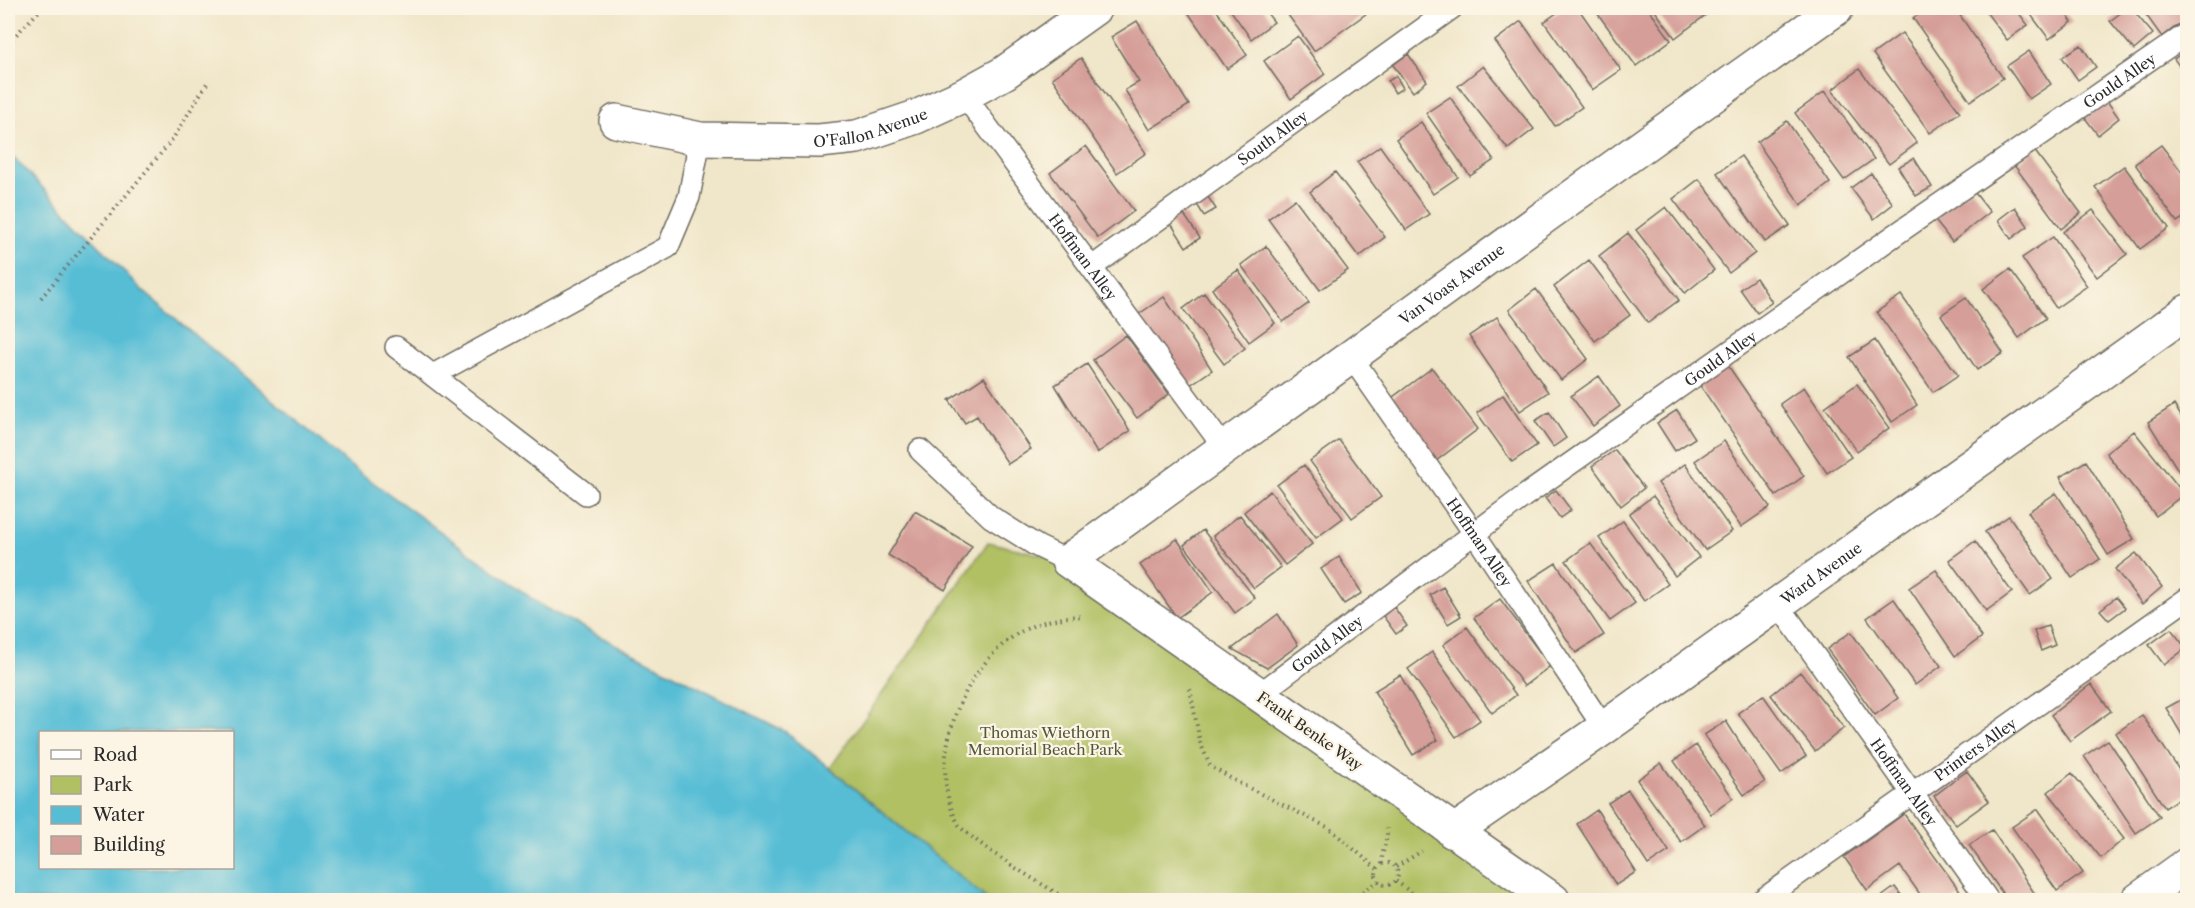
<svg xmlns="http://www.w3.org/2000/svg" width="2195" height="908" viewBox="0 0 2195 908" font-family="'Libre Caslon Text',serif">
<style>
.green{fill:#b0c063;stroke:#6e7647;stroke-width:1.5}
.water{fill:#57bdd5;stroke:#417480;stroke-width:1.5;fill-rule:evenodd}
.building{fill:#d59e98}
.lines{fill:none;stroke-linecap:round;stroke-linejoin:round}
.service-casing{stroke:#706c62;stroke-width:24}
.minor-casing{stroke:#706c62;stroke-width:36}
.path{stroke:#706c62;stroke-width:4;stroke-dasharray:1.5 4.5;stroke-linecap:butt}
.service{stroke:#fff;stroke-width:21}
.minor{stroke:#fff;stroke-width:33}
.labels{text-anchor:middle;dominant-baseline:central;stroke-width:4.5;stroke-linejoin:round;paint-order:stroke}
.street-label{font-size:15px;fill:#2b2b2b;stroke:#fcf5e5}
.park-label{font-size:15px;fill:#53583c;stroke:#fcf5e5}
</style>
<rect width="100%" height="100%" fill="#fcf5e5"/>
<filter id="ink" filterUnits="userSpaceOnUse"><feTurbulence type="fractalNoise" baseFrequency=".0167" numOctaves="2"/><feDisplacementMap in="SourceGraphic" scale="12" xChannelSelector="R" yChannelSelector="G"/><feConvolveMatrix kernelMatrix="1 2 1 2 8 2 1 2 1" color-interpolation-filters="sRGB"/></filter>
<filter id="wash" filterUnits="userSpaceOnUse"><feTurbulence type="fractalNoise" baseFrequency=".008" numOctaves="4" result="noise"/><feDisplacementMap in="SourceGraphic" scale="24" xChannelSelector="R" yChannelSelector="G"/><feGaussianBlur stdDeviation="1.35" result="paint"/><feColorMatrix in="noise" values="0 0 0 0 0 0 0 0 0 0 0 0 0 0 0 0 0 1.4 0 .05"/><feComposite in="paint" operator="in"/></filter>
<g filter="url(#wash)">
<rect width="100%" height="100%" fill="#f0e6c9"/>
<path class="green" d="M 988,542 L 1068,561 L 1553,900 L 988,900 L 830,768 Z"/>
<path class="water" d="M 8,152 L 143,291 L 348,464 L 545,608 L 786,732 L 988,900 L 8,900 ZM 40,732 L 232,732 L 232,868 L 40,868 Z"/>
<g id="blocks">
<path class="building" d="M 1185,8 L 1215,8 L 1247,55 L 1227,69 Z
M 1229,8 L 1263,8 L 1274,22 L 1251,39 Z
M 1283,8 L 1364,8 L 1367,13 L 1314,51 Z
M 1564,8 L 1578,8 L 1621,70 L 1592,90 L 1544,22 Z
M 1599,8 L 1648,8 L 1671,40 L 1636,66 L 1595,10 Z
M 1653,8 L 1702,8 L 1707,14 L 1675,38 Z
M 1929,8 L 1955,8 L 2003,78 L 1970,101 L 1913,18 Z
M 1983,8 L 2015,8 L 2028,25 L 2007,40 Z
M 2026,8 L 2062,8 L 2072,22 L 2049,39 Z
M 2127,8 L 2131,8 L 2153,34 L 2134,50 L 2110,21 Z
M 2141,8 L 2188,8 L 2188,17 L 2162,37 Z
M 1137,21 L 1189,105 L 1149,130 L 1125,90 L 1139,82 L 1111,37 Z
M 1521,21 L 1582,107 L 1555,126 L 1495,41 Z
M 1902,33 L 1960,112 L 1930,133 L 1873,54 Z
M 1298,36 L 1325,74 L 1291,99 L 1264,61 Z
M 2081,45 L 2096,67 L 2078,80 L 2062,57 Z
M 2188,49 L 2188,78 L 2174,59 Z
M 2029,51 L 2051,84 L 2029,99 L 2007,66 Z
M 1408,54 L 1427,81 L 1413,92 L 1393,65 Z
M 1081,58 L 1146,153 L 1117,173 L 1052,78 Z
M 1483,66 L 1534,129 L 1508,149 L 1458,86 Z
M 1859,69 L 1917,143 L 1889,164 L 1832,90 Z
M 1396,76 L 1403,88 L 1395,93 L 1388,81 Z
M 1825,91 L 1874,159 L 1844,180 L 1795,113 Z
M 1450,97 L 1494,160 L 1470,176 L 1426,113 Z
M 2107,101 L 2119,118 L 2098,135 L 2085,118 Z
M 1787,121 L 1830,183 L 1801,205 L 1757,142 Z
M 1421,122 L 1458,177 L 1433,194 L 1396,139 Z
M 2161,145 L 2188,180 L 2188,215 L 2177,222 L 2135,164 Z
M 1086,146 L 1134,211 L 1098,238 L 1050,173 Z
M 1380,146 L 1429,214 L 1406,230 L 1357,162 Z
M 2034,150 L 2081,213 L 2061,229 L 2014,165 Z
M 1741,156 L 1790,225 L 1765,242 L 1717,173 Z
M 1914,158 L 1932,187 L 1916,196 L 1898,167 Z
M 2124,166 L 2169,228 L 2140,249 L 2095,187 Z
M 1335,172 L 1385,237 L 1359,257 L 1310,192 Z
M 1871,173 L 1893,204 L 1874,219 L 1851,188 Z
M 1699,179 L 1755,253 L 1729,273 L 1673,199 Z
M 1971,188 L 1990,212 L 1952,242 L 1933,218 Z
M 1206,194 L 1216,209 L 1204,216 L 1195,201 Z
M 1295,199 L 1348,270 L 1320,290 L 1268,219 Z
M 1666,207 L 1714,270 L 1685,293 L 1636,230 Z
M 2015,207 L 2028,226 L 2011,239 L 1998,220 Z
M 2093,210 L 2127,254 L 2097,277 L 2063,232 Z
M 1183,213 L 1200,238 L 1186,247 L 1170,222 Z
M 1628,233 L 1679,300 L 1648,323 L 1599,256 Z
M 2053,237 L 2087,286 L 2056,308 L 2022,258 Z
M 1266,246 L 1309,303 L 1283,322 L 1241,265 Z
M 1589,260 L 1630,315 L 1595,341 L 1554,287 Z
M 2010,269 L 2046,318 L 2019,338 L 1983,289 Z
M 1238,270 L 1275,323 L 1249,342 L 1212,289 Z
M 1756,278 L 1772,302 L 1757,313 L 1740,289 Z
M 1536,289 L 1588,359 L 1561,380 L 1509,310 Z
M 1204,293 L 1245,348 L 1224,364 L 1183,309 Z
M 1901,295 L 1958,375 L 1933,392 L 1877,312 Z
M 1164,297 L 1212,370 L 1187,387 L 1139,314 Z
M 1966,298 L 2003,353 L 1977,370 L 1941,315 Z
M 1497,317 L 1548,392 L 1520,411 L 1469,336 Z
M 1126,335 L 1169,394 L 1137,418 L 1093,360 Z
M 1875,340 L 1917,405 L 1892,422 L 1849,357 Z
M 1087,364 L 1130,431 L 1097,453 L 1055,385 Z
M 1727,364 L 1804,476 L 1776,496 L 1699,384 Z
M 1432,368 L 1478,429 L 1436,461 L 1389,400 Z
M 1599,376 L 1620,406 L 1593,426 L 1571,396 Z
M 984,377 L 1031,449 L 1008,464 L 977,416 L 965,423 L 949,400 Z
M 1857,384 L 1889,428 L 1857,451 L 1825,407 Z
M 1804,387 L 1851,457 L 1827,473 L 1780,404 Z
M 1503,395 L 1537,445 L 1512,462 L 1477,413 Z
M 2174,405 L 2188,427 L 2188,476 L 2183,478 L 2148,422 Z
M 1677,410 L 1695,438 L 1675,451 L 1657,423 Z
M 1549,412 L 1566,438 L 1553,447 L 1535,421 Z
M 2134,431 L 2184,494 L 2156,516 L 2106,453 Z
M 1339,440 L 1381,497 L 1352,518 L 1310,461 Z
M 1724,441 L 1770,507 L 1741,527 L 1695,461 Z
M 1615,450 L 1644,488 L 1621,506 L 1592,466 Z
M 2086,461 L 2134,539 L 2108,555 L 2060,477 Z
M 1685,464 L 1732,531 L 1705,550 L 1658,483 Z
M 1304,465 L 1343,518 L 1316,538 L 1277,485 Z
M 1556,490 L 1571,510 L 1560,518 L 1545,498 Z
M 1270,491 L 1312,544 L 1285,565 L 1244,512 Z
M 2056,493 L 2100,559 L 2072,578 L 2028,512 Z
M 1653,496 L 1699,557 L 1675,576 L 1629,514 Z
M 915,511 L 972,546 L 945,590 L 888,555 Z
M 1240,515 L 1281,567 L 1254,588 L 1213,536 Z
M 2009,516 L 2053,579 L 2030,595 L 1985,532 Z
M 1623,521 L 1668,584 L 1644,601 L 1599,538 Z
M 1203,530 L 1255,598 L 1235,613 L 1184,545 Z
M 1177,539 L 1213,592 L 1177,618 L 1140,565 Z
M 1975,541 L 2012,592 L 1986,611 L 1949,560 Z
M 1590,543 L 1635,603 L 1610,621 L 1566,561 Z
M 2136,553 L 2162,587 L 2142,604 L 2115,569 Z
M 1339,557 L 1362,593 L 1344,604 L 1321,569 Z
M 1556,563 L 1604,635 L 1576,653 L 1528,581 Z
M 1936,570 L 1982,637 L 1955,656 L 1909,588 Z
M 1443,587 L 1461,616 L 1448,624 L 1430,595 Z
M 2116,597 L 2125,608 L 2109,620 L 2100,610 Z
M 1500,599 L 1550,666 L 1524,686 L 1474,618 Z
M 1894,599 L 1941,666 L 1915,685 L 1867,618 Z
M 1394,607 L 1407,626 L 1396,634 L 1383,616 Z
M 1278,614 L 1298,645 L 1267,668 L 1232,649 Z
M 2048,626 L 2055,645 L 2041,651 L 2034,631 Z
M 1467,627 L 1516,695 L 1492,713 L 1443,645 Z
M 2171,629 L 2186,648 L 2164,665 L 2149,645 Z
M 1851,632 L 1898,698 L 1875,715 L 1827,649 Z
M 1432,652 L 1480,720 L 1456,737 L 1408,669 Z
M 1800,672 L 1844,728 L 1815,751 L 1771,695 Z
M 1400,675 L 1438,740 L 1413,755 L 1374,691 Z
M 2091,684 L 2111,711 L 2070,741 L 2051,715 Z
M 1763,695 L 1806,756 L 1781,774 L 1738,713 Z
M 2188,696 L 2188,745 L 2166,708 Z
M 2142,715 L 2188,783 L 2188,793 L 2165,808 L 2116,733 Z
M 1726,721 L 1765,782 L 1744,795 L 1704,735 Z
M 2108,740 L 2160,817 L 2136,833 L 2084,756 Z
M 1696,745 L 1733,798 L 1711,814 L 1674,761 Z
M 1661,763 L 1705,825 L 1681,842 L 1637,780 Z
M 1967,771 L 1989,801 L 1956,825 L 1934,796 Z
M 2072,773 L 2124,839 L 2101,858 L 2048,792 Z
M 1628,790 L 1669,851 L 1648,865 L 1608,803 Z
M 2038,809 L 2083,873 L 2057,891 L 2012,827 Z
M 1597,810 L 1636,872 L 1616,885 L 1577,824 Z
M 1904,814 L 1962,894 L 1954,900 L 1924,900 L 1900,866 L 1867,890 L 1844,857 Z
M 1992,830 L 2039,900 L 2007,900 L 1969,845 Z
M 1895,887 L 1905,900 L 1877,900 Z"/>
</g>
</g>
<g filter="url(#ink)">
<use href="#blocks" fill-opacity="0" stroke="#706c62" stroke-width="1.5"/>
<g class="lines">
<defs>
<g id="service">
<path id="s1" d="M 964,95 L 1225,449"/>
<path id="s2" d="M 1092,267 L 1452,8"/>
<path d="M 396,347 L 586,494"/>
<path id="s3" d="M 1352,358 L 1474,533 L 1604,728"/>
<path d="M 433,375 L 668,247 L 689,197 L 700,139"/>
<path d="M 920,450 L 991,517 L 1037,546 L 1068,561"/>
<path id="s4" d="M 1778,604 L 1988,900"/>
<path id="s5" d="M 1258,695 L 1523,497 L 1895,235 L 2188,33"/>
<path id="s6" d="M 1762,900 L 2188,598"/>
</g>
<g id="minor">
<path id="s7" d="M 616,121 L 700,139 L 819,141 L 857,137 L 916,117 L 964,95 L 1004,73 L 1095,8"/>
<path id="s8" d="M 1453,832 L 1604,728 L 2188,311"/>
<path id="s9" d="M 1553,900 L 1068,561 C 1325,377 1579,189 1837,8"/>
<path d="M 2138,900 L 2188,864"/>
</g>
</defs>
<use href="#service" class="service-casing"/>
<use href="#minor" class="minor-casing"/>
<path class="path" d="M 8,43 L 42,8
M 41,298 L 172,140 L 209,80
M 1190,689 L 1200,742 L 1210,766 L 1237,782 L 1329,828 L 1377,869
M1376 874a11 11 0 1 1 22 0a11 11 0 1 1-22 0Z
M 1382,864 C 1381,850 1388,843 1387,828
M 1396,867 L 1422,851
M 1396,881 L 1421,900
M 1068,900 C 1037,881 1005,863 976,840 C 971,836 963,831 959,825 C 918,756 974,633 1053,620 C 1063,618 1074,615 1084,617
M 1355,900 L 1358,895 L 1379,881"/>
<use href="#service" class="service"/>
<use href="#minor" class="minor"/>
</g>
</g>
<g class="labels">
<g class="street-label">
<text stroke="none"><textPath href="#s5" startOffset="1058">Gould Alley</textPath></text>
<text stroke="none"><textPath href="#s7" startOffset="258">O’Fallon Avenue</textPath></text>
<text stroke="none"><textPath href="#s2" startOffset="222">South Alley</textPath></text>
<text stroke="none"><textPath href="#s1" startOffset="201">Hoffman Alley</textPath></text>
<text stroke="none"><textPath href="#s9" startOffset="1065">Van Voast Avenue</textPath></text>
<text stroke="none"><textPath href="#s5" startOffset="572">Gould Alley</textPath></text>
<text stroke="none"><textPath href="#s3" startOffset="224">Hoffman Alley</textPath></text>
<text stroke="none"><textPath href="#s8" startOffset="450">Ward Avenue</textPath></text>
<text stroke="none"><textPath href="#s5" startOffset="86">Gould Alley</textPath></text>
<text transform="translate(1310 731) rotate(35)">Frank Benke Way</text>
<text stroke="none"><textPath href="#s6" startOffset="261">Printers Alley</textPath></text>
<text stroke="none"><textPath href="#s4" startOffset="218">Hoffman Alley</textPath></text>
</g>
<g class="park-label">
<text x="1045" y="732">Thomas Wiethorn<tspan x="1045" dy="17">Memorial Beach Park</tspan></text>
</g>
</g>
<rect width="2195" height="908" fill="none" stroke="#fcf5e5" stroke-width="30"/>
<rect x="39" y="731" width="195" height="138" fill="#fcf5e5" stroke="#a8a49b" stroke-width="1.5"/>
<rect x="51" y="750" width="30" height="9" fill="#ffffff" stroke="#a8a49b" stroke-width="1.5"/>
<text x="93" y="761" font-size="18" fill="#2b2b2b">Road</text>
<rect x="51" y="776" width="30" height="18" fill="#b0c063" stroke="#a8a49b" stroke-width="1.5"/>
<text x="93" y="791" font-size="18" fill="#2b2b2b">Park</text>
<rect x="51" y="806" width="30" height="18" fill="#57bdd5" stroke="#a8a49b" stroke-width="1.5"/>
<text x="93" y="821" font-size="18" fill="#2b2b2b">Water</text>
<rect x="51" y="836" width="30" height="18" fill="#d59e98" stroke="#a8a49b" stroke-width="1.5"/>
<text x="93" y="851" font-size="18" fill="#2b2b2b">Building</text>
</svg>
